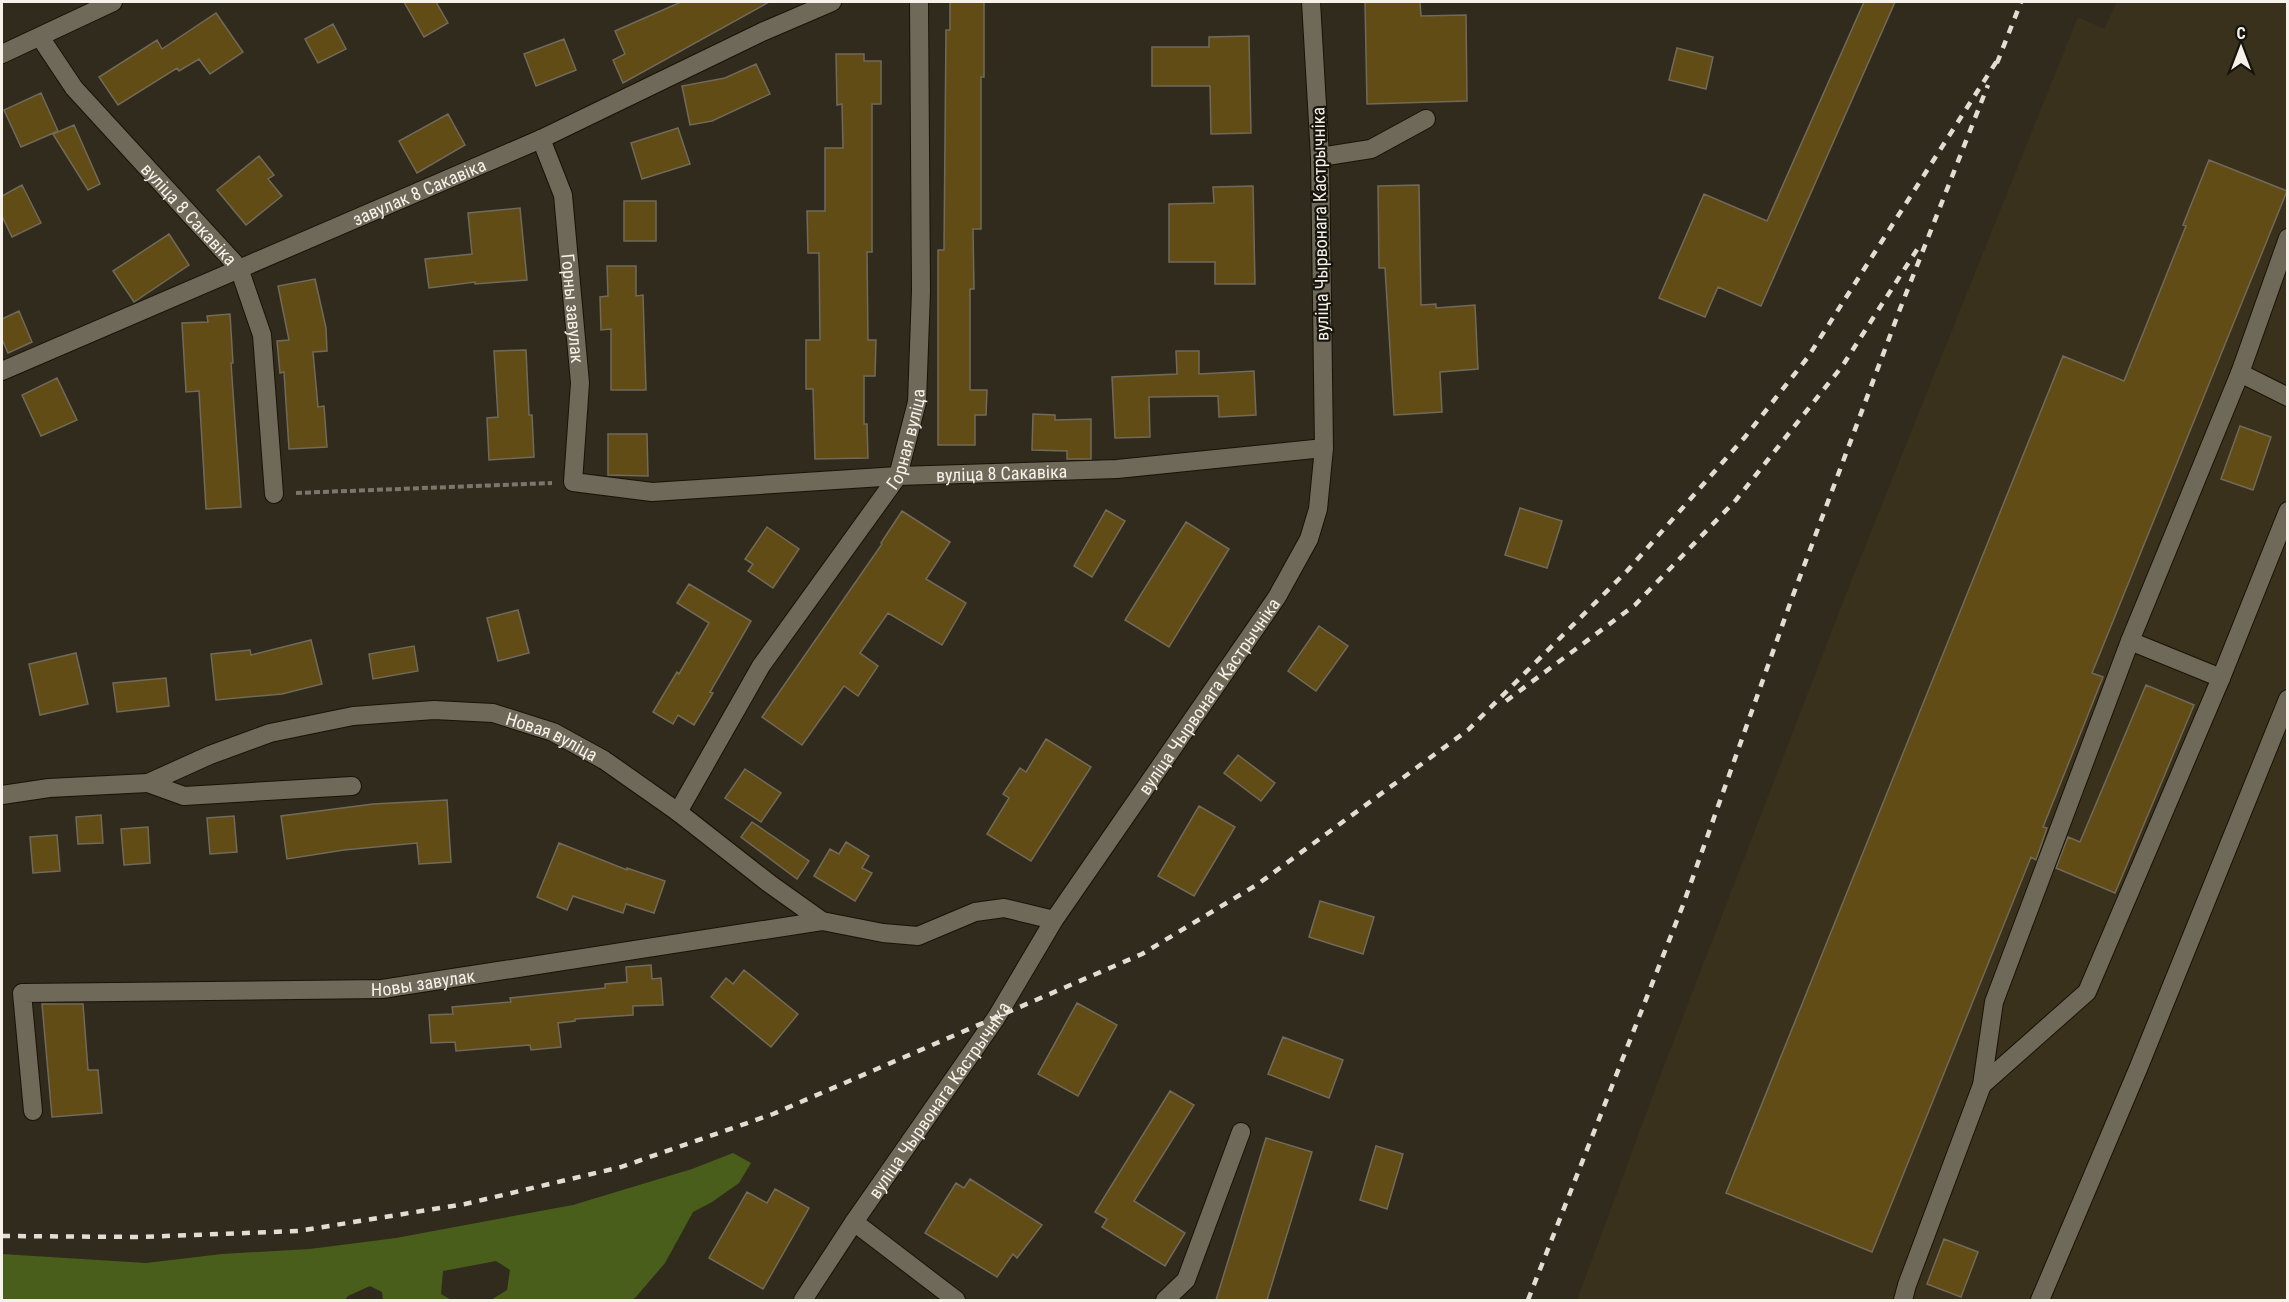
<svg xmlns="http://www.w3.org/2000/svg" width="2289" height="1302" viewBox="0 0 2289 1302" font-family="'Roboto Condensed',sans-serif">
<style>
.built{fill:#3a311d}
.forest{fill:#4a5e1b}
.building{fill:#614c16;stroke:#716a5a;stroke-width:1.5}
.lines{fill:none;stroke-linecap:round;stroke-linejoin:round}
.minor-casing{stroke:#191307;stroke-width:20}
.path{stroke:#7b766a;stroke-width:4;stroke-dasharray:6 3;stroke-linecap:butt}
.minor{stroke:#6f6959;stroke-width:18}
.rail{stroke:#e1ddd3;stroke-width:4.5;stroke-dasharray:8 8;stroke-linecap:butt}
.labels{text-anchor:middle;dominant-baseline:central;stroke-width:4.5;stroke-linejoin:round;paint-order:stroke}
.street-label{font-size:18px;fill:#f6f2e9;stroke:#16140d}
</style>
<rect width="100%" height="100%" fill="#312b1d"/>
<path class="built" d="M 2117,2 L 2287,2 L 2287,1300 L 1577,1300 L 1662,1071 L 1852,579 L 2078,17 L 2104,29 Z"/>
<path class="forest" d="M 733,1153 L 751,1163 L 739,1183 L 712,1202 L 693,1212 L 665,1263 L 635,1298 L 630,1300 L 491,1300 L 507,1290 L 510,1270 L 496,1261 L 443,1271 L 441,1294 L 451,1300 L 383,1300 L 382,1292 L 370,1286 L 348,1296 L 345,1300 L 2,1300 L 2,1254 L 146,1263 L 222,1254 L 310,1249 L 396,1238 L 573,1205 L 692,1169 Z"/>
<path class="building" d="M 404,2 L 436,2 L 448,23 L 424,37 Z
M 681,2 L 769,2 L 623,83 L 613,60 L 625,54 L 615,31 Z
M 950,2 L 984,2 L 984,77 L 981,77 L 981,229 L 973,229 L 974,289 L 970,289 L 970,390 L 987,390 L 986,415 L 975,415 L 975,445 L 938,445 L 938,250 L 944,250 L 946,30 L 950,30 Z
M 1365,2 L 1420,2 L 1421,16 L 1466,15 L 1467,101 L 1367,104 Z
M 1864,2 L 1895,2 L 1761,306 L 1718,287 L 1705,317 L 1659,298 L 1704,194 L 1767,221 Z
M 216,13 L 243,52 L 210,74 L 199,59 L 179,71 L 177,68 L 118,105 L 99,77 L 157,40 L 162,49 Z
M 333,24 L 346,49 L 318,63 L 305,39 Z
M 1249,36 L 1251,133 L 1211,134 L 1210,86 L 1152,86 L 1152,47 L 1209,47 L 1209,37 Z
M 564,39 L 576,70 L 536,86 L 524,54 Z
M 1677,48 L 1713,57 L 1706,89 L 1669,80 Z
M 836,54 L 864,54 L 864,61 L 881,61 L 881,104 L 872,104 L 872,252 L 867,252 L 868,340 L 876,340 L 875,376 L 864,376 L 864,424 L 867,424 L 868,458 L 815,459 L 813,389 L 806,389 L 806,340 L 820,340 L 819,253 L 808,253 L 807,211 L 825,211 L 825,148 L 843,148 L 842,104 L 837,105 Z
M 756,64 L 770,94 L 712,121 L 690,125 L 682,86 L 725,78 Z
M 41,93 L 58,131 L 21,147 L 4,110 Z
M 448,114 L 465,145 L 417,173 L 399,141 Z
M 74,125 L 100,184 L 88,190 L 53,134 Z
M 678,128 L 690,164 L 642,179 L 631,143 Z
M 259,156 L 274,175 L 268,179 L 282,196 L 246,225 L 217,190 Z
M 2209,160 L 2287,191 L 2092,673 L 2103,677 L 2043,827 L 2047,828 L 2036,860 L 2031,857 L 1872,1252 L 1726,1193 L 2063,356 L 2124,381 L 2186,226 L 2183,225 Z
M 22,185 L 41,223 L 12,237 L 2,216 L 2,196 Z
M 1419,185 L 1421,305 L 1436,304 L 1436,308 L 1475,305 L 1478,369 L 1440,372 L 1442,412 L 1394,415 L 1385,268 L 1379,268 L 1378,186 Z
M 1253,186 L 1255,284 L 1215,284 L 1215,262 L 1169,262 L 1169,204 L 1214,203 L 1213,187 Z
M 624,201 L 656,201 L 656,241 L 624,241 Z
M 520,208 L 527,280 L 475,284 L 475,282 L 429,288 L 425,259 L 472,254 L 468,213 Z
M 169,234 L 189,265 L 134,302 L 113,271 Z
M 607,266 L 636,266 L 636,296 L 643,295 L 646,390 L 611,390 L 611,329 L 601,330 L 600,297 L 608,296 Z
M 315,279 L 326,328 L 327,351 L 313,352 L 318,407 L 324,406 L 327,447 L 289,449 L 284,372 L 280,373 L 277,341 L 289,340 L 278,286 Z
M 19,311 L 32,342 L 8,353 L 2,339 L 2,319 Z
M 230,314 L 233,363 L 231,363 L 241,507 L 206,509 L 199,391 L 186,392 L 182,323 L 208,322 L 207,316 Z
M 526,350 L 529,415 L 532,415 L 534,457 L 489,460 L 487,418 L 498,417 L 494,351 Z
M 1176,351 L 1199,351 L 1199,374 L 1254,371 L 1256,415 L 1219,417 L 1218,396 L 1149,397 L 1150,437 L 1115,438 L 1112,377 L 1177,374 Z
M 57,378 L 77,420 L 41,436 L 22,395 Z
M 1033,414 L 1055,415 L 1055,420 L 1091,419 L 1091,459 L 1067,459 L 1067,451 L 1032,450 Z
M 2240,426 L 2271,437 L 2253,490 L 2221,479 Z
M 608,434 L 647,434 L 648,476 L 608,475 Z
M 1520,508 L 1562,521 L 1547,568 L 1505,555 Z
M 1106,510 L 1125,521 L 1092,577 L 1074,566 Z
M 902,511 L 950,542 L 926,579 L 966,603 L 942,645 L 888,613 L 860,653 L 878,666 L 858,696 L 844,686 L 802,745 L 762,717 L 882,544 L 881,543 Z
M 1186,522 L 1229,549 L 1169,647 L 1125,620 Z
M 767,527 L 799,549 L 773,588 L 748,571 L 753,564 L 745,559 Z
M 689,584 L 751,621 L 710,692 L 713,693 L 694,725 L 678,715 L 673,724 L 653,712 L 677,672 L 679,674 L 709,623 L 677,603 Z
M 518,610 L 529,653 L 498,661 L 487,618 Z
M 1319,626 L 1348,646 L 1316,691 L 1288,671 Z
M 311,640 L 322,684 L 282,694 L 216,700 L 211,654 L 250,650 L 251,655 Z
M 414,646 L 418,671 L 373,679 L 369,654 Z
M 76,653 L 88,704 L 40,715 L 29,664 Z
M 166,678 L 169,706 L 117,712 L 113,683 Z
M 2146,685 L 2194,705 L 2115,893 L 2056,868 L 2068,837 L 2080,842 Z
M 1046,739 L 1091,767 L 1031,861 L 987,834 L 1009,798 L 1003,794 L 1020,768 L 1026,772 Z
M 1238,755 L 1275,783 L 1261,801 L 1224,773 Z
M 745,769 L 781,793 L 761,822 L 725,798 Z
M 447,800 L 451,862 L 419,864 L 417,843 L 344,850 L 287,859 L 281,816 L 373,804 Z
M 1199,806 L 1235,827 L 1194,896 L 1158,876 Z
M 101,815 L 103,843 L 78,844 L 76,817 Z
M 234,816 L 237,852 L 210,854 L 207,818 Z
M 752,822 L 809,861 L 797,879 L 741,837 Z
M 148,827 L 150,863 L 124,865 L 121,829 Z
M 57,835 L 60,871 L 33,873 L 30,837 Z
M 846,842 L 869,856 L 862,868 L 872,873 L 855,901 L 814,876 L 830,849 L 839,854 Z
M 559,843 L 627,870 L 627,868 L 665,881 L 654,913 L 626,904 L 623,913 L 573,896 L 567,910 L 537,897 Z
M 1320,901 L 1374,917 L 1363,954 L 1309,937 Z
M 651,965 L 652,979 L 661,978 L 663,1005 L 633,1006 L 633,1015 L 575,1019 L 575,1021 L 558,1023 L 561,1047 L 531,1050 L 530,1045 L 456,1051 L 455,1042 L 431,1043 L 429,1015 L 453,1014 L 452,1007 L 511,1002 L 510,998 L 605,988 L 605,984 L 627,982 L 626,967 Z
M 744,970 L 798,1014 L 771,1047 L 711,997 L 726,978 L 733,984 Z
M 1077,1003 L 1117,1025 L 1078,1096 L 1038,1074 Z
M 42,1004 L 83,1004 L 88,1070 L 98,1070 L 102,1113 L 52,1117 Z
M 1283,1037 L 1343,1060 L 1329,1098 L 1268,1074 Z
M 1170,1091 L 1194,1105 L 1134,1201 L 1185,1233 L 1165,1266 L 1102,1227 L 1107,1219 L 1095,1212 Z
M 1266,1138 L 1312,1152 L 1267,1300 L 1216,1300 Z
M 1376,1146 L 1403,1154 L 1387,1209 L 1360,1200 Z
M 970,1179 L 1042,1225 L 1017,1258 L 1013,1254 L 997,1277 L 925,1233 L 956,1183 L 964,1188 Z
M 775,1189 L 809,1208 L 763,1289 L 709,1258 L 747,1192 L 767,1203 Z
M 1944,1239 L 1978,1252 L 1961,1297 L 1927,1284 Z"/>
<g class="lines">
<defs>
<g id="minor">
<path id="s1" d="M 40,37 L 74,88 L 239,268 L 262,335 L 274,494"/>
<path d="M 2,54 L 113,2"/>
<path id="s2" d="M 541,139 L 563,195 L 580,383 L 573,482 L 652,492 L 898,476 L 1117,469 L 1324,448"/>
<path d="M 1320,157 L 1371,149 L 1426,119"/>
<path id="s3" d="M 2,371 L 541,139 L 762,32 L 832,2"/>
<path d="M 2240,373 L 2288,397"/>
<path d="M 2130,641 L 2221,678"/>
<path d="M 148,783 L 184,796 L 352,786"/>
<path id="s4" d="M 2,795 L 49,788 L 148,783 L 210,755 L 270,733 L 353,716 L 434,710 L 493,713 L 553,732 L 604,760 L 678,812 L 770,884 L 822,921 L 883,933 L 918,936 L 975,912 L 1004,908 L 1054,920"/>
<path id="s5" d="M 678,812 L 761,666 L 898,476 L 917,402 L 921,291 L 919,2"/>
<path d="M 1982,1085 L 2087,992 L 2221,678 L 2288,511"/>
<path id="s6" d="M 33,1111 L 22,993 L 382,989 L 822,921"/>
<path d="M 854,1222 L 956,1300"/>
<path id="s7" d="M 803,1300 L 854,1222 L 996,1018 L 1054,920 L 1277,597 L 1309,539 L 1318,509 L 1324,448 L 1320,157 L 1311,2"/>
<path d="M 1165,1300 L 1186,1280 L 1241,1132"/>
<path d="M 1903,1300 L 1907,1285 L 1982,1085 L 1994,1002 L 2130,641 L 2240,373 L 2288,238"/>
<path d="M 2040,1300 L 2138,1069 L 2288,699"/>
</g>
</defs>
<use href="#minor" class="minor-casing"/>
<path class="path" d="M 296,493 L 552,483"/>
<use href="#minor" class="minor"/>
<path class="rail" d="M 1997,63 L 2021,2
M 1506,701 L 1635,605 L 1736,500 L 1843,365 L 1918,248
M 2,1236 L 140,1237 L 298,1231 L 465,1204 L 621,1167 L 773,1114 L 1142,954 L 1258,884 L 1468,730 L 1627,571 L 1745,437 L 1808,357 L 2000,56
M 1528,1300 L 1683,905 L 1792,598 L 1900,309 L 1988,85"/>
</g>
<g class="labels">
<g class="street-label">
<text stroke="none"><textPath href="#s3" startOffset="454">завулак 8 Сакавіка</textPath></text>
<text stroke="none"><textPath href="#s1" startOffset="232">вуліца 8 Сакавіка</textPath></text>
<text transform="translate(1320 224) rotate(-91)">вуліца Чырвонага Кастрычніка</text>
<text stroke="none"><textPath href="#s2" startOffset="174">Горны завулак</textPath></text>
<text stroke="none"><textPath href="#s5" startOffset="440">Горная вуліца</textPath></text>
<text stroke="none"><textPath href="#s2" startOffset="778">вуліца 8 Сакавіка</textPath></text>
<text stroke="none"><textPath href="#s7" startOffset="728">вуліца Чырвонага Кастрычніка</textPath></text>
<text stroke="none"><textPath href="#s4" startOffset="567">Новая вуліца</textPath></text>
<text stroke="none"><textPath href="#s6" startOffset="520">Новы завулак</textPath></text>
<text stroke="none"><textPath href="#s7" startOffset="242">вуліца Чырвонага Кастрычніка</textPath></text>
</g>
</g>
<rect width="2289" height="1302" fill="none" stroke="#f6f2e9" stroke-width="6"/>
<g transform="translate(2241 48)" stroke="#16140d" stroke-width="4.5" paint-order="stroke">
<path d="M0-4.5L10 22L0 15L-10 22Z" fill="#f6f2e9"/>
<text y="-9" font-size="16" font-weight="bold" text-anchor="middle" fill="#f6f2e9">С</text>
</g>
</svg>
